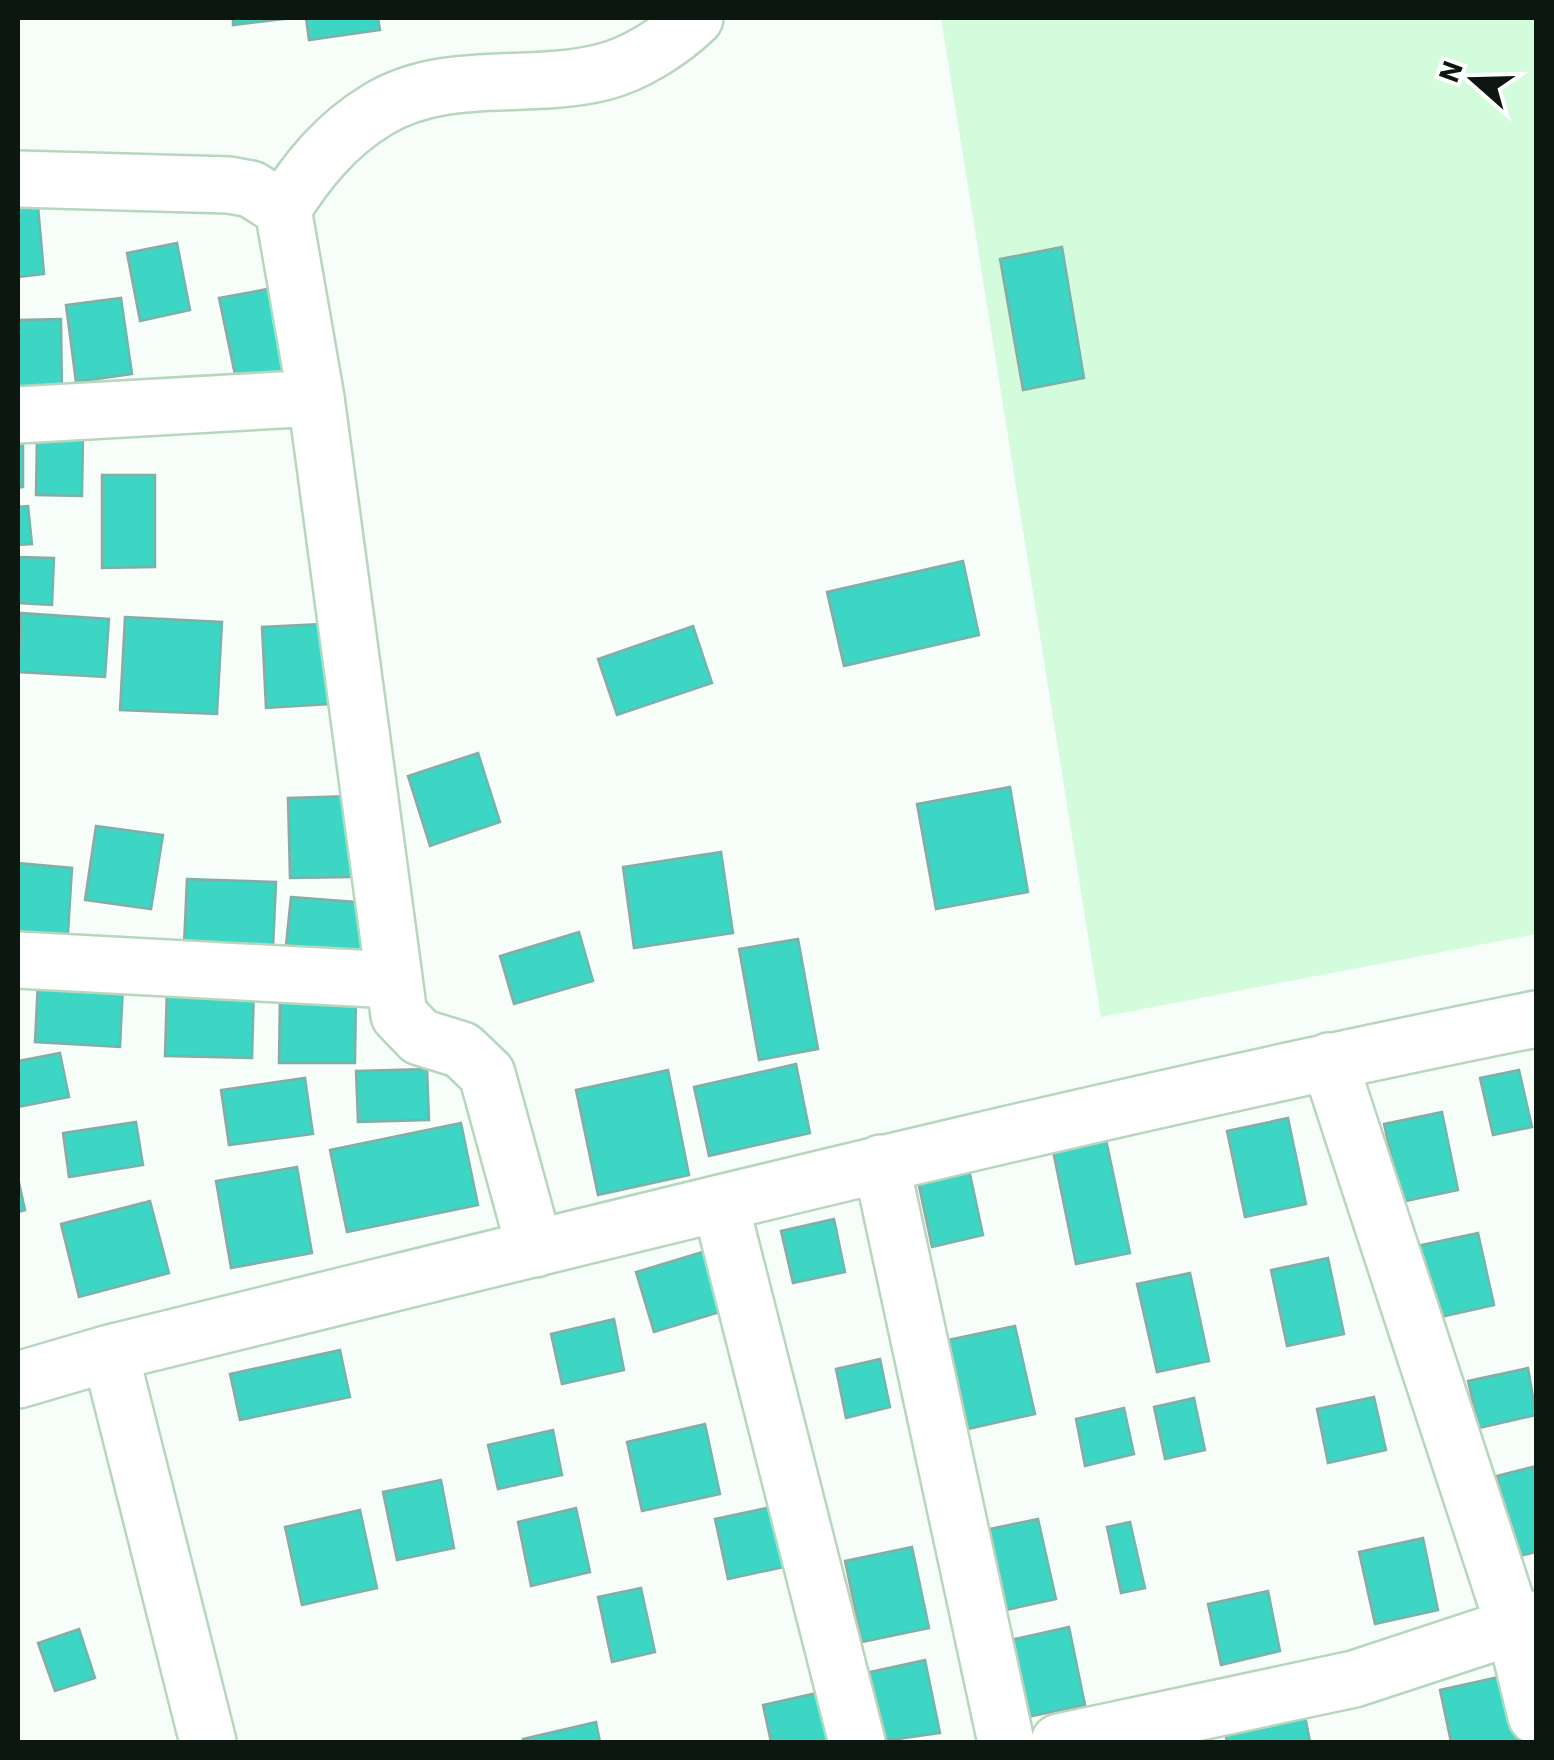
<svg xmlns="http://www.w3.org/2000/svg" width="1554" height="1760" viewBox="0 0 1554 1760" font-family="'IBM Plex Sans',sans-serif">
<style>
.built{fill:#d3fcdd}
.building{fill:#3dd5c4;stroke:#81aea7;stroke-width:2.5}
.lines{fill:none;stroke-linecap:round;stroke-linejoin:round}
.minor-casing{stroke:#b6d7be;stroke-width:60}
.minor{stroke:#fff;stroke-width:55}
</style>
<rect width="100%" height="100%" fill="#f7fdf8"/>
<path class="built" d="M 941,18 L 1536,18 L 1536,934 L 1101,1017 Z"/>
<path class="building" d="M 233,18 L 285,18 L 285,19 L 233,25 Z
M 306,18 L 378,18 L 380,30 L 309,40 Z
M 38,206 L 44,274 L 18,277 L 18,208 Z
M 177,243 L 190,310 L 140,321 L 127,253 Z
M 1062,247 L 1084,378 L 1023,390 L 1000,259 Z
M 273,288 L 291,379 L 238,389 L 219,298 Z
M 121,298 L 132,374 L 76,382 L 66,305 Z
M 61,319 L 62,395 L 18,396 L 18,320 Z
M 18,431 L 23,431 L 23,487 L 18,488 Z
M 37,435 L 83,436 L 82,496 L 36,495 Z
M 102,475 L 155,475 L 155,567 L 102,568 Z
M 28,506 L 32,544 L 18,545 L 18,507 Z
M 18,557 L 54,558 L 52,605 L 18,603 Z
M 963,561 L 979,635 L 844,666 L 827,592 Z
M 21,613 L 109,619 L 105,677 L 18,672 Z
M 125,617 L 222,622 L 217,714 L 120,710 Z
M 341,623 L 346,703 L 266,708 L 262,627 Z
M 693,626 L 712,683 L 617,715 L 598,659 Z
M 478,753 L 500,822 L 430,846 L 408,776 Z
M 1010,787 L 1028,892 L 936,909 L 917,804 Z
M 351,796 L 353,877 L 290,878 L 288,798 Z
M 96,826 L 163,835 L 151,909 L 85,900 Z
M 721,852 L 733,933 L 634,948 L 623,867 Z
M 18,863 L 72,868 L 67,949 L 18,945 Z
M 187,879 L 276,882 L 273,949 L 184,945 Z
M 291,897 L 368,903 L 363,952 L 286,945 Z
M 579,932 L 593,981 L 514,1004 L 500,956 Z
M 798,939 L 818,1049 L 759,1060 L 739,949 Z
M 38,981 L 123,985 L 120,1047 L 35,1042 Z
M 167,987 L 254,987 L 252,1058 L 165,1056 Z
M 280,993 L 356,993 L 355,1063 L 279,1063 Z
M 60,1053 L 69,1097 L 18,1107 L 18,1061 Z
M 796,1064 L 810,1133 L 709,1156 L 694,1087 Z
M 427,1069 L 429,1120 L 358,1122 L 356,1071 Z
M 668,1070 L 689,1175 L 598,1195 L 576,1090 Z
M 1519,1070 L 1532,1127 L 1493,1135 L 1480,1078 Z
M 305,1078 L 313,1134 L 229,1145 L 221,1090 Z
M 1442,1112 L 1458,1190 L 1401,1202 L 1384,1124 Z
M 1288,1118 L 1306,1204 L 1245,1217 L 1227,1131 Z
M 136,1122 L 143,1165 L 69,1177 L 63,1133 Z
M 461,1123 L 478,1205 L 347,1232 L 330,1150 Z
M 1105,1135 L 1130,1253 L 1076,1264 L 1052,1146 Z
M 967,1160 L 983,1235 L 932,1247 L 916,1172 Z
M 297,1167 L 312,1253 L 231,1268 L 216,1181 Z
M 18,1178 L 25,1210 L 18,1212 Z
M 150,1201 L 169,1273 L 79,1297 L 61,1224 Z
M 834,1219 L 845,1272 L 793,1283 L 781,1231 Z
M 1478,1233 L 1494,1305 L 1432,1319 L 1417,1246 Z
M 722,1246 L 740,1306 L 654,1332 L 636,1272 Z
M 1328,1258 L 1344,1334 L 1287,1346 L 1271,1270 Z
M 1190,1273 L 1209,1361 L 1157,1372 L 1137,1284 Z
M 614,1319 L 624,1370 L 562,1384 L 551,1334 Z
M 1015,1326 L 1035,1414 L 968,1429 L 948,1340 Z
M 340,1350 L 350,1397 L 240,1420 L 230,1374 Z
M 880,1359 L 890,1407 L 846,1418 L 836,1369 Z
M 1528,1368 L 1536,1415 L 1479,1428 L 1468,1381 Z
M 1374,1397 L 1386,1450 L 1328,1463 L 1317,1409 Z
M 1194,1398 L 1205,1450 L 1165,1459 L 1154,1407 Z
M 1124,1408 L 1134,1454 L 1085,1466 L 1076,1419 Z
M 705,1424 L 720,1494 L 642,1511 L 627,1442 Z
M 553,1430 L 562,1475 L 498,1489 L 488,1445 Z
M 1536,1466 L 1536,1552 L 1516,1557 L 1497,1476 Z
M 441,1480 L 454,1548 L 397,1560 L 383,1492 Z
M 771,1507 L 784,1567 L 728,1579 L 715,1519 Z
M 576,1508 L 590,1572 L 531,1586 L 518,1522 Z
M 360,1510 L 377,1588 L 302,1605 L 285,1527 Z
M 1038,1519 L 1056,1599 L 997,1612 L 980,1531 Z
M 1130,1522 L 1145,1588 L 1121,1593 L 1107,1527 Z
M 1423,1538 L 1438,1610 L 1375,1624 L 1359,1552 Z
M 912,1547 L 929,1628 L 862,1642 L 845,1561 Z
M 641,1588 L 655,1652 L 612,1662 L 598,1597 Z
M 1268,1591 L 1280,1651 L 1221,1665 L 1208,1604 Z
M 1069,1627 L 1085,1705 L 1018,1719 L 1001,1642 Z
M 79,1629 L 95,1678 L 55,1691 L 38,1643 Z
M 925,1660 L 940,1733 L 876,1742 L 861,1674 Z
M 1503,1676 L 1518,1742 L 1451,1742 L 1440,1690 Z
M 821,1692 L 832,1742 L 771,1742 L 763,1705 Z
M 1305,1716 L 1310,1742 L 1227,1742 L 1225,1733 Z
M 596,1722 L 600,1742 L 523,1742 L 523,1739 Z"/>
<g class="lines">
<defs>
<path id="minor" d="M 18,179 L 229,185 L 251,189 L 283,209
M 18,415 L 316,398
M 18,960 L 393,980
M 1329,1061 L 1514,1626 L 1536,1716
M 881,1163 L 1006,1742
M 720,1203 L 857,1742
M 535,1249 L 487,1074 L 462,1050 L 420,1037 L 399,1015 L 316,398 L 283,209 C 308,169 336,135 377,110 C 446,68 529,91 603,72 C 636,64 672,40 695,18
M 110,1353 L 208,1742
M 18,1380 L 110,1353 C 584,1237 1058,1115 1536,1019
M 1059,1742 L 1354,1679 L 1536,1619"/>
</defs>
<use href="#minor" class="minor-casing"/>
<use href="#minor" class="minor"/>
</g>
<rect width="1554" height="1760" fill="none" stroke="#0c180f" stroke-width="40"/>
<g transform="translate(1474 80) rotate(290)" stroke="#ffffff" stroke-width="8" paint-order="stroke">
<path d="M0-8L18 38L0 25L-18 38Z" fill="#0c180f"/>
<text y="-15" font-size="28" font-weight="bold" text-anchor="middle" fill="#0c180f">N</text>
</g>
</svg>
